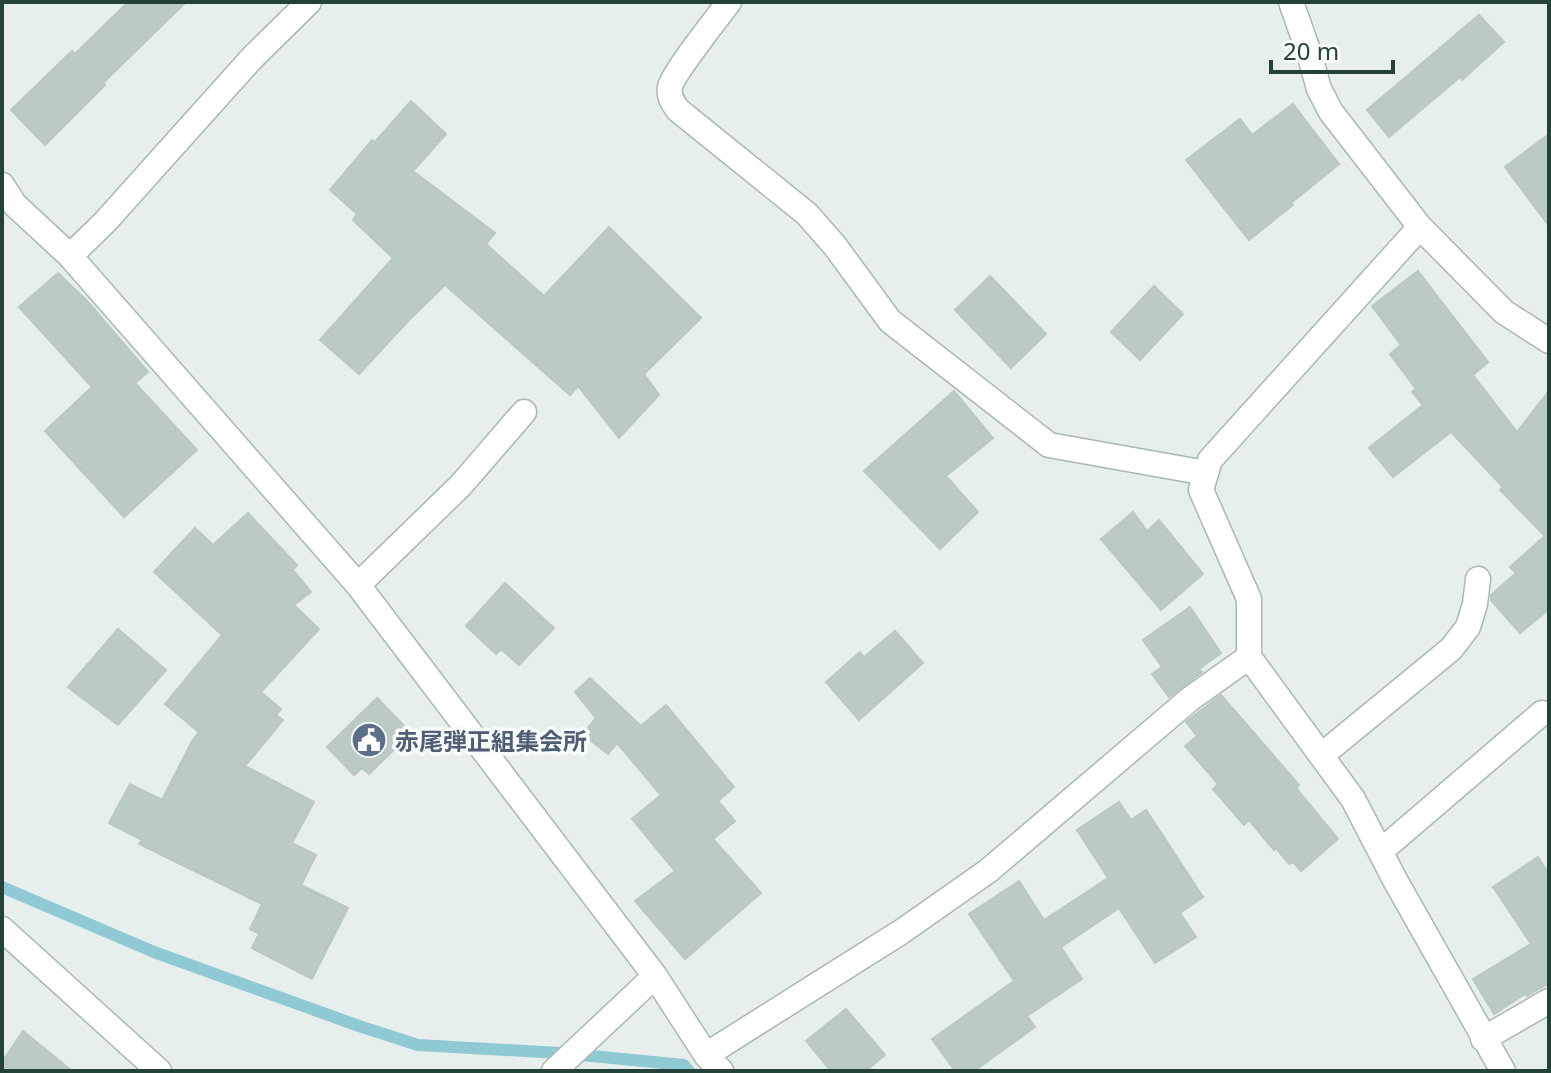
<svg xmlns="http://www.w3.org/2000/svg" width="1551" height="1073" viewBox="0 0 1551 1073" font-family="'Noto Sans','Noto Sans JP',sans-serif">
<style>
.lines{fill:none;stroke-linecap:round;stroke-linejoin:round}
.stream{stroke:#8ec9d4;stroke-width:12}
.building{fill:#bbcac4;stroke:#b8c9c2;stroke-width:2}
.minor-casing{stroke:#a8b8b2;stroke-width:27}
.minor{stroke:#fff;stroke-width:24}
.labels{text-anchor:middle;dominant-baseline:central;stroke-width:7;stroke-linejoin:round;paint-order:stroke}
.service-label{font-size:24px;font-weight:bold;fill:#4e5e75;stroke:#f7fbf9;text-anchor:start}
</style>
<rect width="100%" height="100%" fill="#e6efeb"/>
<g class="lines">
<path class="stream" d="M 2,887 L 154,952 L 359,1026 L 418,1045 L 561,1053 L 684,1065 L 689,1071"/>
</g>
<path class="building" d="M 128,2 L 186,2 L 103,83 L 105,85 L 45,145 L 11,110 L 72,51 L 75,54 Z
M 1479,15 L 1504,42 L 1462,80 L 1460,77 L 1389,137 L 1367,110 Z
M 411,101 L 446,134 L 413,171 L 495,233 L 486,244 L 544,296 L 609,227 L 701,318 L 644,374 L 659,395 L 619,438 L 578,386 L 570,395 L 445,285 L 409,320 L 359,374 L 320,340 L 393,258 L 353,220 L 357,214 L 330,190 L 372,140 L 375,142 Z
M 1293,104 L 1339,164 L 1291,203 L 1293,205 L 1249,240 L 1186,160 L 1240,119 L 1252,135 Z
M 1549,134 L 1549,226 L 1505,167 Z
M 1418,271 L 1488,362 L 1473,375 L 1517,432 L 1549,391 L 1549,611 L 1548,610 L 1520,633 L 1491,600 L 1491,595 L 1516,573 L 1510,567 L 1545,536 L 1500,490 L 1503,487 L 1451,432 L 1393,477 L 1369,448 L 1423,405 L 1412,392 L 1416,389 L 1390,354 L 1401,345 L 1372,306 Z
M 58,273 L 89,303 L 148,372 L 135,383 L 197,450 L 124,517 L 45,431 L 92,387 L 19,307 Z
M 990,276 L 1046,334 L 1011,368 L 955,310 Z
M 1154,286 L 1183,314 L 1140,360 L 1111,332 Z
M 954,391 L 993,438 L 946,476 L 978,512 L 940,549 L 864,471 Z
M 1133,512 L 1147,531 L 1159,520 L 1203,574 L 1161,610 L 1101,539 Z
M 248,513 L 297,565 L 293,570 L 311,592 L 294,605 L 319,629 L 261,692 L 281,709 L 276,715 L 283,720 L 245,766 L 314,802 L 292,843 L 316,855 L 301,885 L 348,908 L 312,979 L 252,948 L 259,934 L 250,929 L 262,904 L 139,844 L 142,840 L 109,823 L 130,784 L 162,800 L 192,741 L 199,732 L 165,704 L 222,635 L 154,572 L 195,528 L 213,545 Z
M 505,583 L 554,628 L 519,665 L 501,649 L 496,654 L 466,626 Z
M 1190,607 L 1221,653 L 1199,669 L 1202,672 L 1169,697 L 1152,674 L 1162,667 L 1143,640 Z
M 118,629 L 166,670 L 118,725 L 68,687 Z
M 895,631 L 923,663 L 859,720 L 826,682 L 860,652 L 864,657 Z
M 590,678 L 641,726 L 666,705 L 734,787 L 718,801 L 735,821 L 713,839 L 761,893 L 685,959 L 635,901 L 675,871 L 632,819 L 661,795 L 617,743 L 608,754 L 583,734 L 596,718 L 575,692 Z
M 1221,695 L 1299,785 L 1296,788 L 1338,839 L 1301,871 L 1293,862 L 1289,864 L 1276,848 L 1274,850 L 1249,820 L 1244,825 L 1213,789 L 1218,784 L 1185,746 L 1197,736 L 1186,722 Z
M 377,698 L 411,733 L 369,774 L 362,768 L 354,775 L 327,747 Z
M 1119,802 L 1131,820 L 1146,810 L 1203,897 L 1180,913 L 1196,937 L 1155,963 L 1119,908 L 1061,947 L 1082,979 L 1027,1016 L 1035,1027 L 974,1071 L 955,1071 L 932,1039 L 1014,981 L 969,914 L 1019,881 L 1044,920 L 1108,878 L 1077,830 Z
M 1538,857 L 1549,874 L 1549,983 L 1527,996 L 1525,994 L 1494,1014 L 1473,979 L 1531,944 L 1493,887 Z
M 846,1009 L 885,1055 L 866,1071 L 831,1071 L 806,1041 Z
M 23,1031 L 72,1071 L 2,1071 L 2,1062 Z"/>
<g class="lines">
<defs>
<path id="minor" d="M 729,2 C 718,17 673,73 670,87 C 668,96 673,103 678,110 L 807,214 L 835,246 L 890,321 L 1049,445 L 1206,473
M 1291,2 L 1309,53 L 1319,89 L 1331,112 L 1420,227 L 1504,312 L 1549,341
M 2,185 L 15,205 L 70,256 L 358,585 L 655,976 L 706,1055 L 721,1071
M 1420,227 L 1210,460 L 1201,490 L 1249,599 L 1249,657 L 1353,799 L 1395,880 L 1503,1071
M 70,256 L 105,222 L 252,58 L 309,2
M 358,585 L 461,485 L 524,412
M 1322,755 L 1451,649 L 1468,627 L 1475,604 L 1478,579
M 1381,851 L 1542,713
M 2,929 L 159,1071
M 1483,1039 L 1549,1001
M 706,1055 L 901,932 L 988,871 L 1190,699 L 1249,657
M 554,1071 L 655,976"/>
</defs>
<use href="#minor" class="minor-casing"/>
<use href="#minor" class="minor"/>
</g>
<defs>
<symbol id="civic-disc" viewBox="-11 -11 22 22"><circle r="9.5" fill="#5c6f8a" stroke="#f7fbf9"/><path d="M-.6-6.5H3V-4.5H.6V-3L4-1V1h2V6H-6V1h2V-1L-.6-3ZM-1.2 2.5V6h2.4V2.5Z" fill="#fff"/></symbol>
</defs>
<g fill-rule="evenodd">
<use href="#civic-disc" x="349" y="720" width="40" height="40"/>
</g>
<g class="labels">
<g class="service-label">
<text x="395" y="740">赤尾弾正組集会所</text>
</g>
</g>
<rect width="1551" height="1073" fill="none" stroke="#24423a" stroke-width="8"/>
<path d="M1271 60v12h122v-12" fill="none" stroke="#24423a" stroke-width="4"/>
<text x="1283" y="60" font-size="24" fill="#24423a" stroke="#f7fbf9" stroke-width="6" paint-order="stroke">20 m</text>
</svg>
